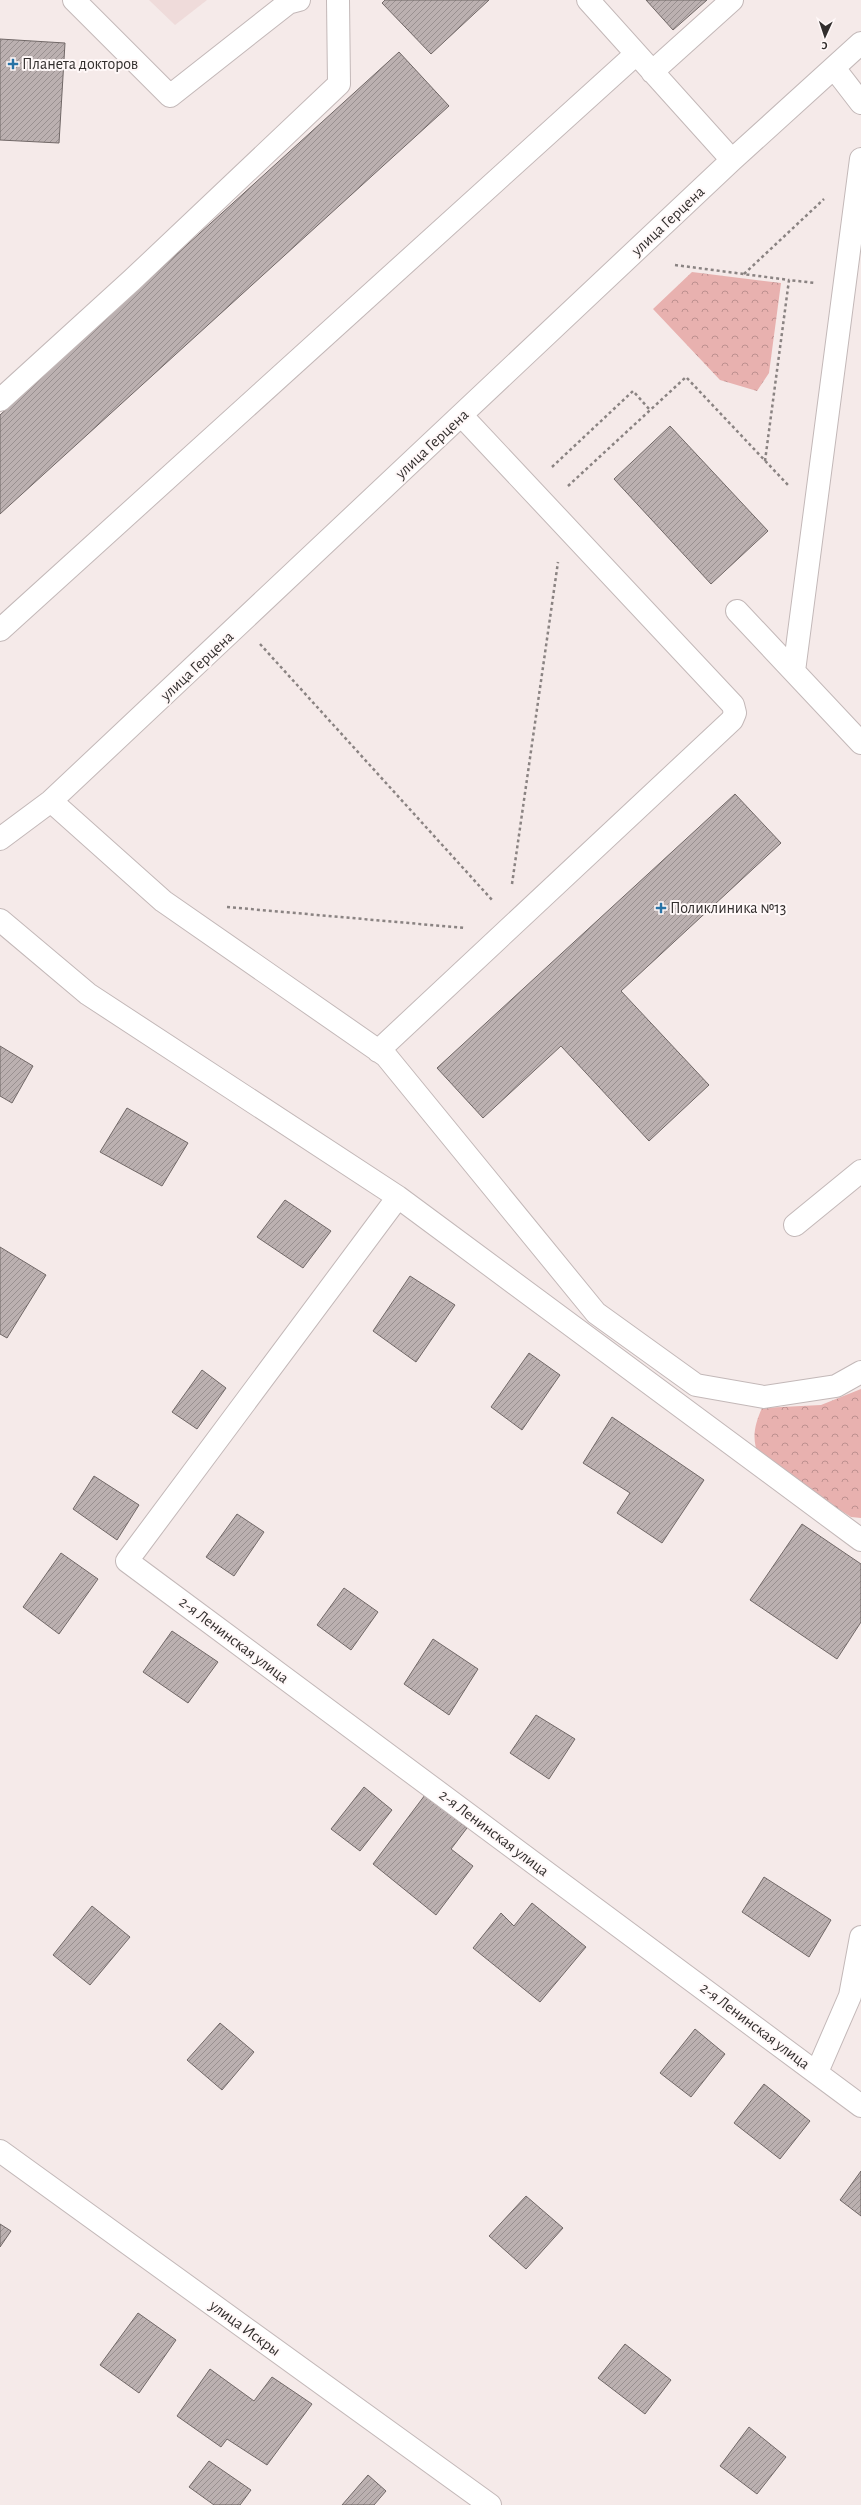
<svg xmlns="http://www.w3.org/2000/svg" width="861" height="2505" viewBox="0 0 861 2505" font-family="'Alegreya Sans',sans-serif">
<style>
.built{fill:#efdbda}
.forest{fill:url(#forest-crowns)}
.building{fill:url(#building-hatch);stroke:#716867}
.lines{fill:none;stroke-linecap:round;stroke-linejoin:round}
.minor-casing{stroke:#c3b8b8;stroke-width:24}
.path{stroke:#8a8382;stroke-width:2.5;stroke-dasharray:3 3;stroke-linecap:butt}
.minor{stroke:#fff;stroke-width:22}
.poi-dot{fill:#2873a6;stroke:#fff8f8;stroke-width:1.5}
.labels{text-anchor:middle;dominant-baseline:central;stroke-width:4;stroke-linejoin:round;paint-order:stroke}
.poi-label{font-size:16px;fill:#322e2d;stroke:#fff8f8;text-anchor:start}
.street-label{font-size:16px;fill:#322e2d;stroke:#fff8f8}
</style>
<defs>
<pattern id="forest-crowns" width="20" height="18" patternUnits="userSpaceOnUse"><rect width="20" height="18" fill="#e8b1af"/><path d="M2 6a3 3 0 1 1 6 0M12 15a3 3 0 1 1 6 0" fill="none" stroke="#bd908f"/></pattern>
<pattern id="building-hatch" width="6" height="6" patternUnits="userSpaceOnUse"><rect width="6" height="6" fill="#bbb0b0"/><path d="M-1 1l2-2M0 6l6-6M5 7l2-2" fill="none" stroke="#999090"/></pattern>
</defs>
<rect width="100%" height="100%" fill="#f5eae9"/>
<path class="built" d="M 149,0 L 207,0 L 175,25 Z"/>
<path class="forest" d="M 692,272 L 781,283 L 769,373 L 757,391 L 720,380 L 653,309 Z
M 861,1389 L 861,1518 L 851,1517 L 760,1459 C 751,1440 754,1426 762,1408 L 821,1405 Z"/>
<path class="building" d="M 385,0 L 489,0 L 431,54 L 382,3 Z
M 646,0 L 707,0 L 673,30 Z
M 0,39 L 65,43 L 59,143 L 0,140 Z
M 399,52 L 449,106 L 0,514 L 0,415 Z
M 670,426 L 768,531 L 711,584 L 614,479 Z
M 735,794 L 781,843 L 621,991 L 709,1085 L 649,1141 L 561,1046 L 483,1118 L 437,1068 Z
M 0,1046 L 33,1066 L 12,1103 L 0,1096 Z
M 127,1108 L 188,1143 L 162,1186 L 100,1152 Z
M 285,1200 L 331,1231 L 303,1268 L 257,1237 Z
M 0,1247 L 46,1275 L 7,1338 L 0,1334 Z
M 410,1276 L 455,1305 L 416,1362 L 373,1331 Z
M 529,1353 L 560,1375 L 522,1430 L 491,1407 Z
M 202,1370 L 226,1388 L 197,1429 L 172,1412 Z
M 612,1417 L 704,1480 L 662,1543 L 617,1513 L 630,1493 L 583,1463 Z
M 94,1476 L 139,1505 L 117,1540 L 73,1509 Z
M 237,1514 L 264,1532 L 234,1576 L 206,1557 Z
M 802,1524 L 861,1564 L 861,1622 L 837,1659 L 750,1600 Z
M 61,1553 L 98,1579 L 59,1634 L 23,1607 Z
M 344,1588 L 378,1612 L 351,1650 L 317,1625 Z
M 172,1631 L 218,1662 L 188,1703 L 143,1672 Z
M 433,1639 L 478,1669 L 449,1715 L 404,1684 Z
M 536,1715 L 575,1739 L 549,1779 L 510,1753 Z
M 364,1787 L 392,1810 L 360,1851 L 331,1829 Z
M 425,1795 L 467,1828 L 451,1849 L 473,1866 L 436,1915 L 373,1864 Z
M 764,1877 L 831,1920 L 809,1957 L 742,1912 Z
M 532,1903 L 586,1947 L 540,2002 L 473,1948 L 501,1913 L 514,1926 Z
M 92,1906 L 130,1937 L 90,1985 L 53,1955 Z
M 220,2023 L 254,2052 L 222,2090 L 187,2060 Z
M 695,2029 L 725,2054 L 691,2097 L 660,2073 Z
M 764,2084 L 810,2121 L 780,2159 L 734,2123 Z
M 861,2171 L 861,2216 L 840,2200 Z
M 526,2196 L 563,2228 L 526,2269 L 489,2236 Z
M 0,2224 L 11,2231 L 0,2247 Z
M 138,2313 L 176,2340 L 139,2393 L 100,2365 Z
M 625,2344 L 671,2380 L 645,2414 L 598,2378 Z
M 210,2369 L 254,2401 L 272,2377 L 312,2404 L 267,2465 L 227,2439 L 221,2447 L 177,2416 Z
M 749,2427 L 786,2457 L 757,2494 L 720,2466 Z
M 209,2461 L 251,2490 L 240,2505 L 214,2505 L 189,2487 Z
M 368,2475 L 386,2491 L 374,2505 L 342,2505 Z"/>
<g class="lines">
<defs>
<path id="minor" d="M 74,0 L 170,96 L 288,3 L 299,0
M 588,0 L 732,160
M 834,68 L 861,103
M 652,72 L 732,0
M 0,400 L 132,280 L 339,84 L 338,0
M 737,611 L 861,743
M 0,630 L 636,54
M 794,671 L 861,159
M 51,801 L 163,901 L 386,1056 L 596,1313 L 696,1385 L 764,1397 L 836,1386 L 861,1372
M 0,839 L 51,801 L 732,160 L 861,43
M 0,920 L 88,994 L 398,1197 L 861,1540
M 378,1051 L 732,720 L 735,713 L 733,705 L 462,416
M 398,1197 L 127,1561 L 861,2106
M 795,1225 L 861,1171
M 817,2072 L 850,1996 L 861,1937
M 0,2151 L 490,2505"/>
</defs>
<use href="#minor" class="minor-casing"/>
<path class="path" d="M 675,265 L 789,280
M 744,274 L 824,199
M 765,461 L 789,280 L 815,283
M 552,467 L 633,391 L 650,410
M 568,486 L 686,377 L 788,485
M 260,644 L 493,901
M 512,884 L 558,562
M 227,907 L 465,928"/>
<use href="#minor" class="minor"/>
</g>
<g class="poi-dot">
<path d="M11 58h4v4h4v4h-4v4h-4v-4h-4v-4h4z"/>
<path d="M659 902h4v4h4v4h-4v4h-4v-4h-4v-4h4z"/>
</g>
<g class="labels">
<g class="poi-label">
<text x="22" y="64">Планета докторов</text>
<text x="670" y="908">Поликлиника №13</text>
</g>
<g class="street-label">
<text transform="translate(668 221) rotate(-43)">улица Герцена</text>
<text transform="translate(432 444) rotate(-43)">улица Герцена</text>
<text transform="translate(197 666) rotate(-43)">улица Герцена</text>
<text transform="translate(234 1640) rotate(37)">2-я Ленинская улица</text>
<text transform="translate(494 1833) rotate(37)">2-я Ленинская улица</text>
<text transform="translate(755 2026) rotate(37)">2-я Ленинская улица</text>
<text transform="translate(245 2328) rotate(36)">улица Искры</text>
</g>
</g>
<g transform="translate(825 36) rotate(183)" stroke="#fff8f8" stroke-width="3" paint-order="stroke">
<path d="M0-3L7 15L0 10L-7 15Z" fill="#322e2d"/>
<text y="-6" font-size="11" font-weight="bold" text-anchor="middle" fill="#322e2d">С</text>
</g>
</svg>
